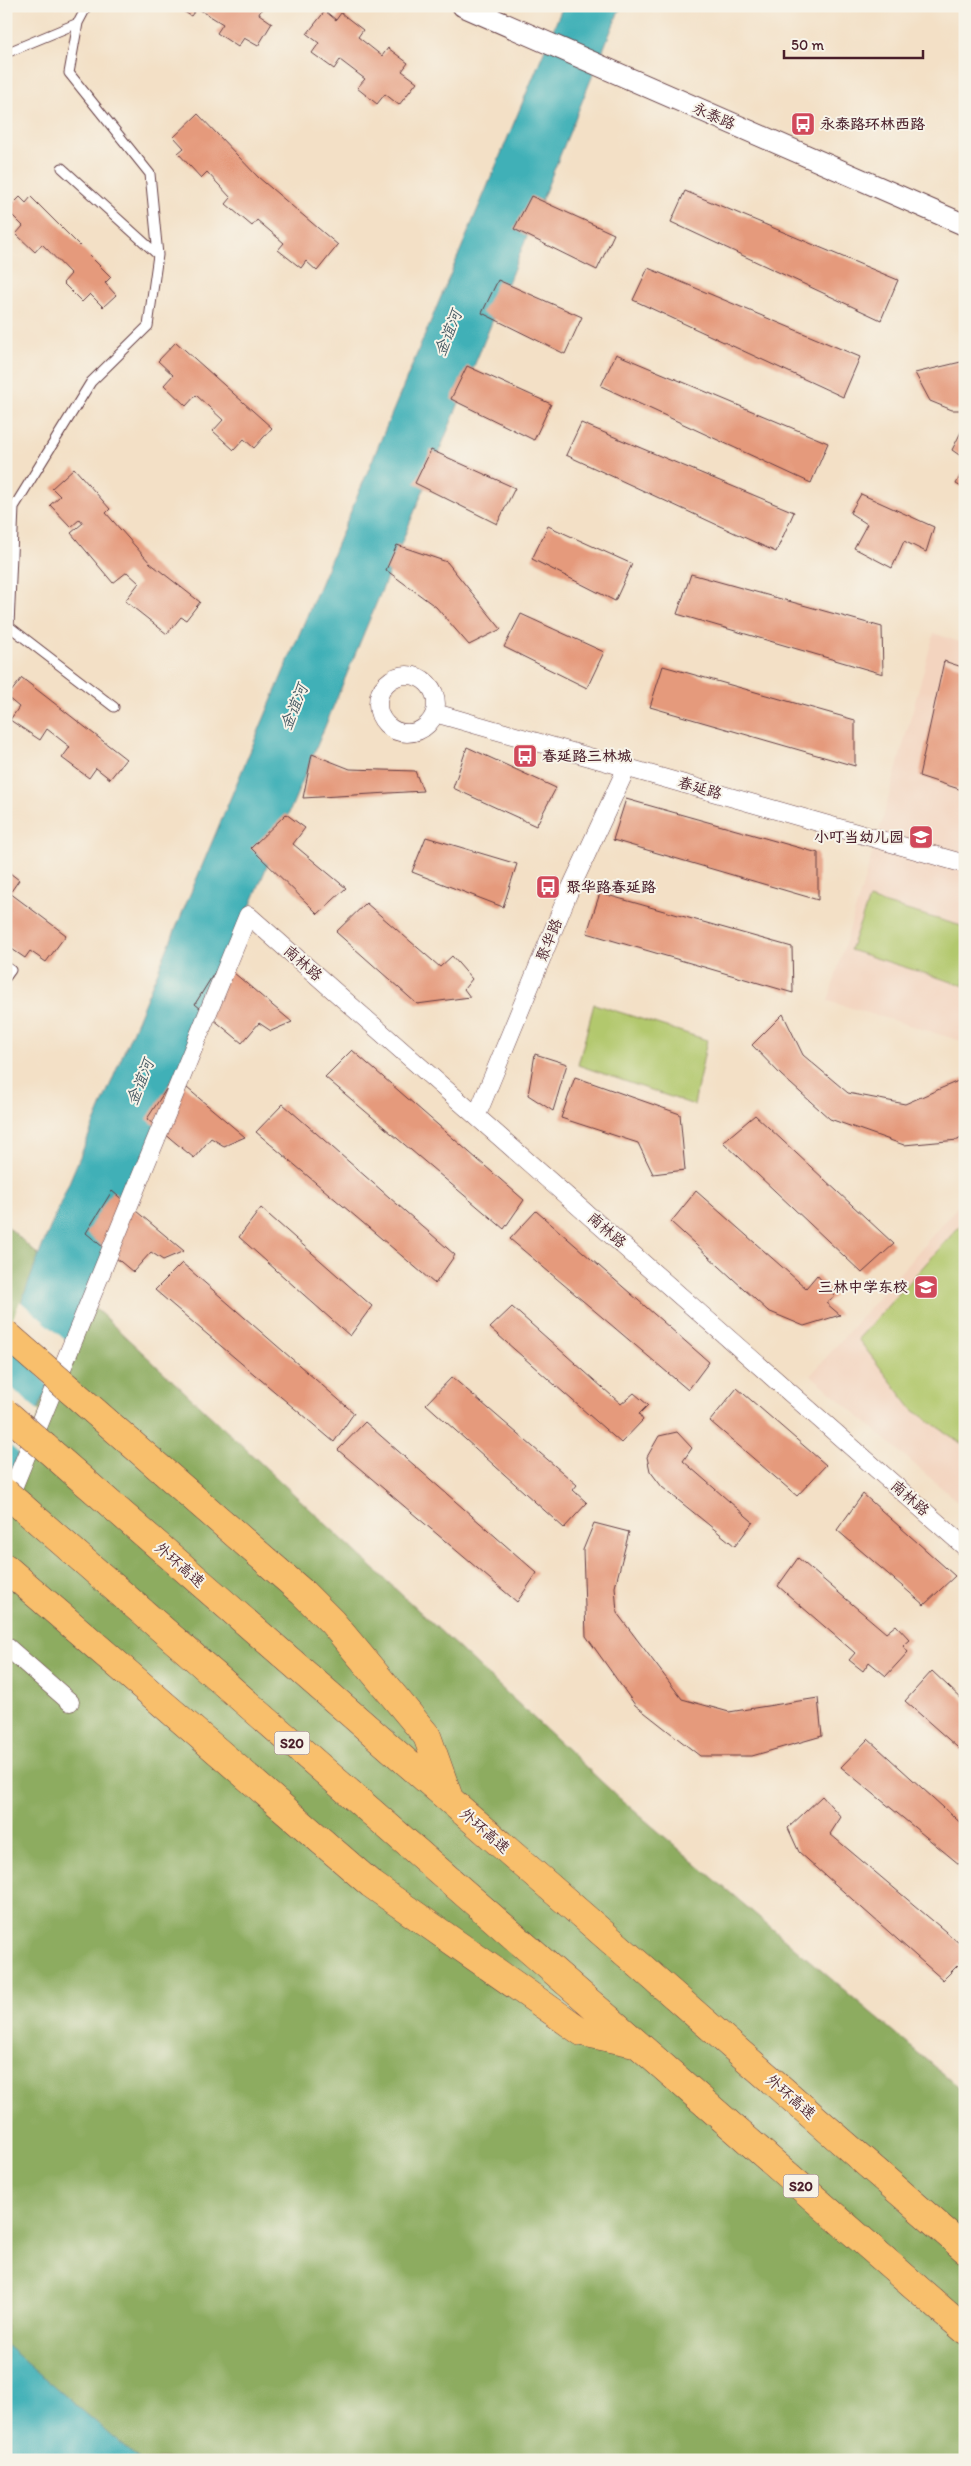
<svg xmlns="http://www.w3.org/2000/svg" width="971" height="2466" viewBox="0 0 971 2466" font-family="Itim,'LXGW WenKai TC',sans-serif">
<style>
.built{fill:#f3d4bf}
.green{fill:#b2c86d;stroke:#7e744c}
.forest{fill:#8dac60;stroke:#6c6646}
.water{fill:#3fb0b7;stroke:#446871}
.pier{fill:#f3e0c6}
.building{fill:#e59a7c}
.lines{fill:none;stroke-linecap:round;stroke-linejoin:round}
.service-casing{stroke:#633c42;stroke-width:11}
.minor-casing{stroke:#633c42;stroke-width:19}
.tertiary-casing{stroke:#633c42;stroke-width:23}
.motorway-casing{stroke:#633c42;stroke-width:29}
.service{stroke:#fff;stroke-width:9}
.minor{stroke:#fff;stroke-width:18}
.tertiary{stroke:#fff;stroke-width:21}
.motorway{stroke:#f8bf6c;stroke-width:28}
.motorway-bridge-casing{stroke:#633c42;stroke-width:29;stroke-linecap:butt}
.motorway-bridge{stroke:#f8bf6c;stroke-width:28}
.labels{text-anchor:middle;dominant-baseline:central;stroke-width:4;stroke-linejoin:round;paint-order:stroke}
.shield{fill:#f7f3e8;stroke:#7e5f64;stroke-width:1}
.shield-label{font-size:14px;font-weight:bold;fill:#4a1f2b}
.street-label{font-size:15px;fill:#4a1f2b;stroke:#f7f3e8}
.poi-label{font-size:15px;font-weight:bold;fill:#4a1f2b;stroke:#f7f3e8;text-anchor:start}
.water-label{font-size:16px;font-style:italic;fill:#465963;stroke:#f7f3e8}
</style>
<rect width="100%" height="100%" fill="#f7f3e8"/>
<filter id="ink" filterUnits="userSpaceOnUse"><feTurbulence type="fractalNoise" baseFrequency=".02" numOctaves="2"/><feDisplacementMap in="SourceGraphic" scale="10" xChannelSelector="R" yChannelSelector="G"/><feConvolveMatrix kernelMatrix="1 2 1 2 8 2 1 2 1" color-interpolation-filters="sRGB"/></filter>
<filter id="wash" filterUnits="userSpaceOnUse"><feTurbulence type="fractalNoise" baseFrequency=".0096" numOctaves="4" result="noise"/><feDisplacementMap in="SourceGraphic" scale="20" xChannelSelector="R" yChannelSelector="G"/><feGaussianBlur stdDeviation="1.12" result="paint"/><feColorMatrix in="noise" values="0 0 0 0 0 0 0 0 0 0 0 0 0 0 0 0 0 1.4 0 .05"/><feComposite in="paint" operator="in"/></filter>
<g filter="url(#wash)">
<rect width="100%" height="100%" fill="#f3e0c6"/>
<path class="built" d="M 934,633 L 965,644 L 965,1042 L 828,1001 L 883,818 Z
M 965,1198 L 965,1508 L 811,1375 Z"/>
<path class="green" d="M 869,899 L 965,927 L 965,986 L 850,950 Z
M 594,1004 L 707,1040 L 694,1105 L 578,1065 Z
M 965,1220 L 965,1446 L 913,1410 L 858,1339 Z"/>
<path class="forest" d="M 6,1225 L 618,1797 L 965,2093 L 965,2460 L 6,2460 Z"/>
<path class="water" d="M 563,6 L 621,6 L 423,491 L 86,1301 L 6,1482 L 6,1343 L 42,1247 Z
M 6,2345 L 140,2460 L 6,2460 Z"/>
<path class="pier" d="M 20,1301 L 70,1344 L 50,1388 L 6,1336 Z
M 6,1383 L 40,1412 L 21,1455 L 6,1442 Z"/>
<g id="blocks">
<path class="building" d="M 175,6 L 263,6 L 259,14 L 272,23 L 258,46 L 244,38 L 238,47 L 217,33 L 223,24 L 197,8 L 191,16 Z
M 325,11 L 336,20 L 341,13 L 363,30 L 358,37 L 382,56 L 388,48 L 408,63 L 402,71 L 417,82 L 399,105 L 385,94 L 377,104 L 357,88 L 365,79 L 340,60 L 334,69 L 312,53 L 319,43 L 307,34 Z
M 198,114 L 258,177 L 338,245 L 317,271 L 306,261 L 301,268 L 278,250 L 284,243 L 257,220 L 252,226 L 226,204 L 231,198 L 207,172 L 201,178 L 178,153 L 184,148 L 174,137 Z
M 685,191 L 898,280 L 881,320 L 671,222 Z
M 531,196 L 614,234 L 597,270 L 514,229 Z
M 20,197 L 26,203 L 31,197 L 111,277 L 105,283 L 116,295 L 103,307 L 90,294 L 82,302 L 63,283 L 71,274 L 42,244 L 35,252 L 16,234 L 23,226 L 7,210 Z
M 648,268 L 860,357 L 843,397 L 633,300 Z
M 498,280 L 582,317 L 565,354 L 482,313 Z
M 176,342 L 272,428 L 254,448 L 244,439 L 234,450 L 213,431 L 223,420 L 196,395 L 186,406 L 164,385 L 173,375 L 158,361 Z
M 616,354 L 828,443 L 811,483 L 601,386 Z
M 965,361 L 965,410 L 952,410 L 930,401 L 915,373 Z
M 467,366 L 551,404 L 534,440 L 451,399 Z
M 581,423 L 794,512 L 776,552 L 566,455 Z
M 962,430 L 965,431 L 965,459 L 952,450 Z
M 431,450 L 515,488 L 497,524 L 415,483 Z
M 965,467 L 965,489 L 956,484 Z
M 74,468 L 110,509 L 106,513 L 150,563 L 200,602 L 186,620 L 181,617 L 167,634 L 125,601 L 139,583 L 127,572 L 113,583 L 71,533 L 83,523 L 80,519 L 71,527 L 50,505 L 60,496 L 52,488 Z
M 861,494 L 934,527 L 926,552 L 904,541 L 892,568 L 854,548 L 867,524 L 850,513 Z
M 548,526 L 632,564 L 615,601 L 532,559 Z
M 397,545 L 447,562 L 501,629 L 469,645 L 436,607 L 386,570 Z
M 691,574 L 882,627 L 883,674 L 677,614 Z
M 521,614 L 604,652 L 587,688 L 504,647 Z
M 944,661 L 965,668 L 965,791 L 919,776 Z
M 663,666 L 855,720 L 855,766 L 650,707 Z
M 22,678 L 126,759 L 110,779 L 96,768 L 89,778 L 62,758 L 70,747 L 47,729 L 40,740 L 10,720 L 19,707 L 7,697 Z
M 467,747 L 556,788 L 536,826 L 453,788 Z
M 312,754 L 350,769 L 415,771 L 423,791 L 303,798 Z
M 626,799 L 818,853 L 818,900 L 613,840 Z
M 286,814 L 305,828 L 293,844 L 346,888 L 318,914 L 251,848 Z
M 426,837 L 517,864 L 503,907 L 412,872 Z
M 6,870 L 19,880 L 10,893 L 66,935 L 46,962 L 30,951 L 25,958 L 6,945 Z
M 600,893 L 792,947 L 793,993 L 587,933 Z
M 366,903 L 440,967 L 452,956 L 472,979 L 464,989 L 470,997 L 417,1004 L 336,932 Z
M 221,962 L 292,1022 L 271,1031 L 259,1023 L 242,1043 L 195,1004 Z
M 783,1014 L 803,1055 L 848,1093 L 905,1104 L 965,1078 L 965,1135 L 958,1140 L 904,1145 L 830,1119 L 781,1075 L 752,1045 Z
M 352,1050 L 524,1200 L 504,1229 L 325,1077 Z
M 535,1054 L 567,1064 L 553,1111 L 528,1095 Z
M 174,1077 L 245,1137 L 224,1146 L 211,1138 L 194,1158 L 147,1119 Z
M 575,1077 L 680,1114 L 685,1170 L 653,1174 L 638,1143 L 561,1118 Z
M 283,1104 L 455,1255 L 435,1284 L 256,1132 Z
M 755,1115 L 894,1244 L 862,1273 L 723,1142 Z
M 112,1191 L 184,1251 L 163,1260 L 151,1252 L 133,1272 L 86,1233 Z
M 696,1191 L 806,1288 L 817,1275 L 835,1296 L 826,1303 L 840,1315 L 804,1326 L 768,1311 L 671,1222 Z
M 261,1208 L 372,1306 L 350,1336 L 239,1237 Z
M 536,1211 L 709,1362 L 688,1390 L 510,1239 Z
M 182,1263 L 354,1413 L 334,1442 L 155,1290 Z
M 512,1307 L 621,1404 L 634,1393 L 648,1405 L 639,1414 L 643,1420 L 621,1443 L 490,1328 Z
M 452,1377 L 577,1485 L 573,1490 L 587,1503 L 564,1528 L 426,1404 Z
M 737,1388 L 826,1465 L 797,1496 L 710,1421 Z
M 365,1422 L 537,1573 L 517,1602 L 338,1450 Z
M 677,1432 L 692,1448 L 683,1461 L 753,1522 L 735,1546 L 662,1487 L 650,1471 L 647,1457 L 659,1436 Z
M 863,1494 L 955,1576 L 924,1605 L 837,1530 Z
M 594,1523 L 629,1532 L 615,1587 L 617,1613 L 682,1699 L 729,1712 L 818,1698 L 822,1736 L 752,1756 L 700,1756 L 635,1705 L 586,1636 L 583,1550 Z
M 798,1558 L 886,1633 L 896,1625 L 910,1640 L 903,1646 L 908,1652 L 886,1676 L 869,1662 L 863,1671 L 849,1660 L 855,1653 L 778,1586 Z
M 932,1671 L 965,1702 L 965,1754 L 905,1701 Z
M 868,1739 L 965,1827 L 965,1869 L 841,1767 Z
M 822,1796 L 841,1817 L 830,1834 L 965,1948 L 965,1958 L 943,1980 L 799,1852 L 788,1828 Z"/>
</g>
</g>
<g filter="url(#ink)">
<use href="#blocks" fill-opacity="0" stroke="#633c42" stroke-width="1"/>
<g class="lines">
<defs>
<path id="service" d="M 6,53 L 78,23 L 87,6
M 62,168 L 158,255 L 150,174 L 69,73 L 78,23
M 6,624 L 114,707
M 6,636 L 9,626 L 14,507 L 91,382 L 148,326 L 158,255
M 6,967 L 11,970 L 6,977"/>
<path id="minor" d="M378 704a29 29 0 1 1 58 0a29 29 0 1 1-58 0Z
M 435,713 L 965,864
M 477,1115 L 568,894 L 627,767
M 6,1505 L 248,915 L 965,1547
M 6,1646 L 70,1702"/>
<path id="tertiary" d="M 463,6 L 965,225"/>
<path id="motorway" d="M 69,1389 L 303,1593 L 332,1622 L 427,1736 L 449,1798
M 45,1447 L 965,2249
M 21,1506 L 965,2330
M 6,1568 L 371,1884 L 582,2032 L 635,2043"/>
</defs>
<use href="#service" class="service-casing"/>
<use href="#minor" class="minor-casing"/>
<use href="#tertiary" class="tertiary-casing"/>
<use href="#motorway" class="motorway-casing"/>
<use href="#service" class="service"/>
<use href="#minor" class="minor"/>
<use href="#tertiary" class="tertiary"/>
<use href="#motorway" class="motorway"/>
<defs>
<path id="motorway-bridge" d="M 6,1334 L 69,1389
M 6,1413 L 45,1447
M 6,1493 L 21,1506"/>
</defs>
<use href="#motorway-bridge" class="motorway-bridge-casing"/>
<use href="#motorway-bridge" class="motorway-bridge"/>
</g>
</g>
<defs>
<symbol id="bus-square" viewBox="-11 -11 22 22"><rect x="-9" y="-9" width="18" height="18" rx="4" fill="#d1495b" stroke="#f7f3e8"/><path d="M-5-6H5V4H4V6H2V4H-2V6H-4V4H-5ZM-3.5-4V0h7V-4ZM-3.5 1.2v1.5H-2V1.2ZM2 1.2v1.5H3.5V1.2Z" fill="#fff"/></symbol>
<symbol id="school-square" viewBox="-11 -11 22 22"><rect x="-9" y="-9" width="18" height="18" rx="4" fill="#d1495b" stroke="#f7f3e8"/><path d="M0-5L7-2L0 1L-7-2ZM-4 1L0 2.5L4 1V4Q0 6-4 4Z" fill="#fff"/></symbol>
</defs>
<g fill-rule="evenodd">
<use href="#bus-square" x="789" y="110" width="28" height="28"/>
<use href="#bus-square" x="511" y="742" width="28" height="28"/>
<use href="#school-square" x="907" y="823" width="28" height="28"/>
<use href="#bus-square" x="534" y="873" width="28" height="28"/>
<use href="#school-square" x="912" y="1273" width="28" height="28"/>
</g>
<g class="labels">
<g class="shield">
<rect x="274.5" y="1731.5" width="35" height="23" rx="4"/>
<rect x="783.5" y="2174.5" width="35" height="23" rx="4"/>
</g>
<g class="shield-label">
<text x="292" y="1743">S20</text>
<text x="801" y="2186">S20</text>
</g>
<g class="street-label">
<text transform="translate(714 116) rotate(24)">永泰路</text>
<text transform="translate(700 788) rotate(16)">春延路</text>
<text transform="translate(549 940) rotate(-68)">聚华路</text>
<text transform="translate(303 963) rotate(41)">南林路</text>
<text transform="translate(607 1230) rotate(41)">南林路</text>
<text transform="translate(910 1498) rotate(41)">南林路</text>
<text transform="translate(180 1565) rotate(41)">外环高速</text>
<text transform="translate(485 1831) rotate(41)">外环高速</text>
<text transform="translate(791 2097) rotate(41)">外环高速</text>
</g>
<g class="poi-label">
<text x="820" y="124">永泰路环林西路</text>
<text x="542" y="756">春延路三林城</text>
<text x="904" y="837" text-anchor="end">小叮当幼儿园</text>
<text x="566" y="887">聚华路春延路</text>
<text x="908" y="1287" text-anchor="end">三林中学东校</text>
</g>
<g class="water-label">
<text transform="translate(448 333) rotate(-68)">金谊河</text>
<text transform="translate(294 707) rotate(-68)">金谊河</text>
<text transform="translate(140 1082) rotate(-68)">金谊河</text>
</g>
</g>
<rect width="971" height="2466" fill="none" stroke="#f7f3e8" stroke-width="25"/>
<path d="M784 50v8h139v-8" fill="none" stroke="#4a1f2b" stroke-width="2.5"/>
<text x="791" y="50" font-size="15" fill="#4a1f2b" stroke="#f7f3e8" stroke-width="4" paint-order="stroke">50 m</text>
</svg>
